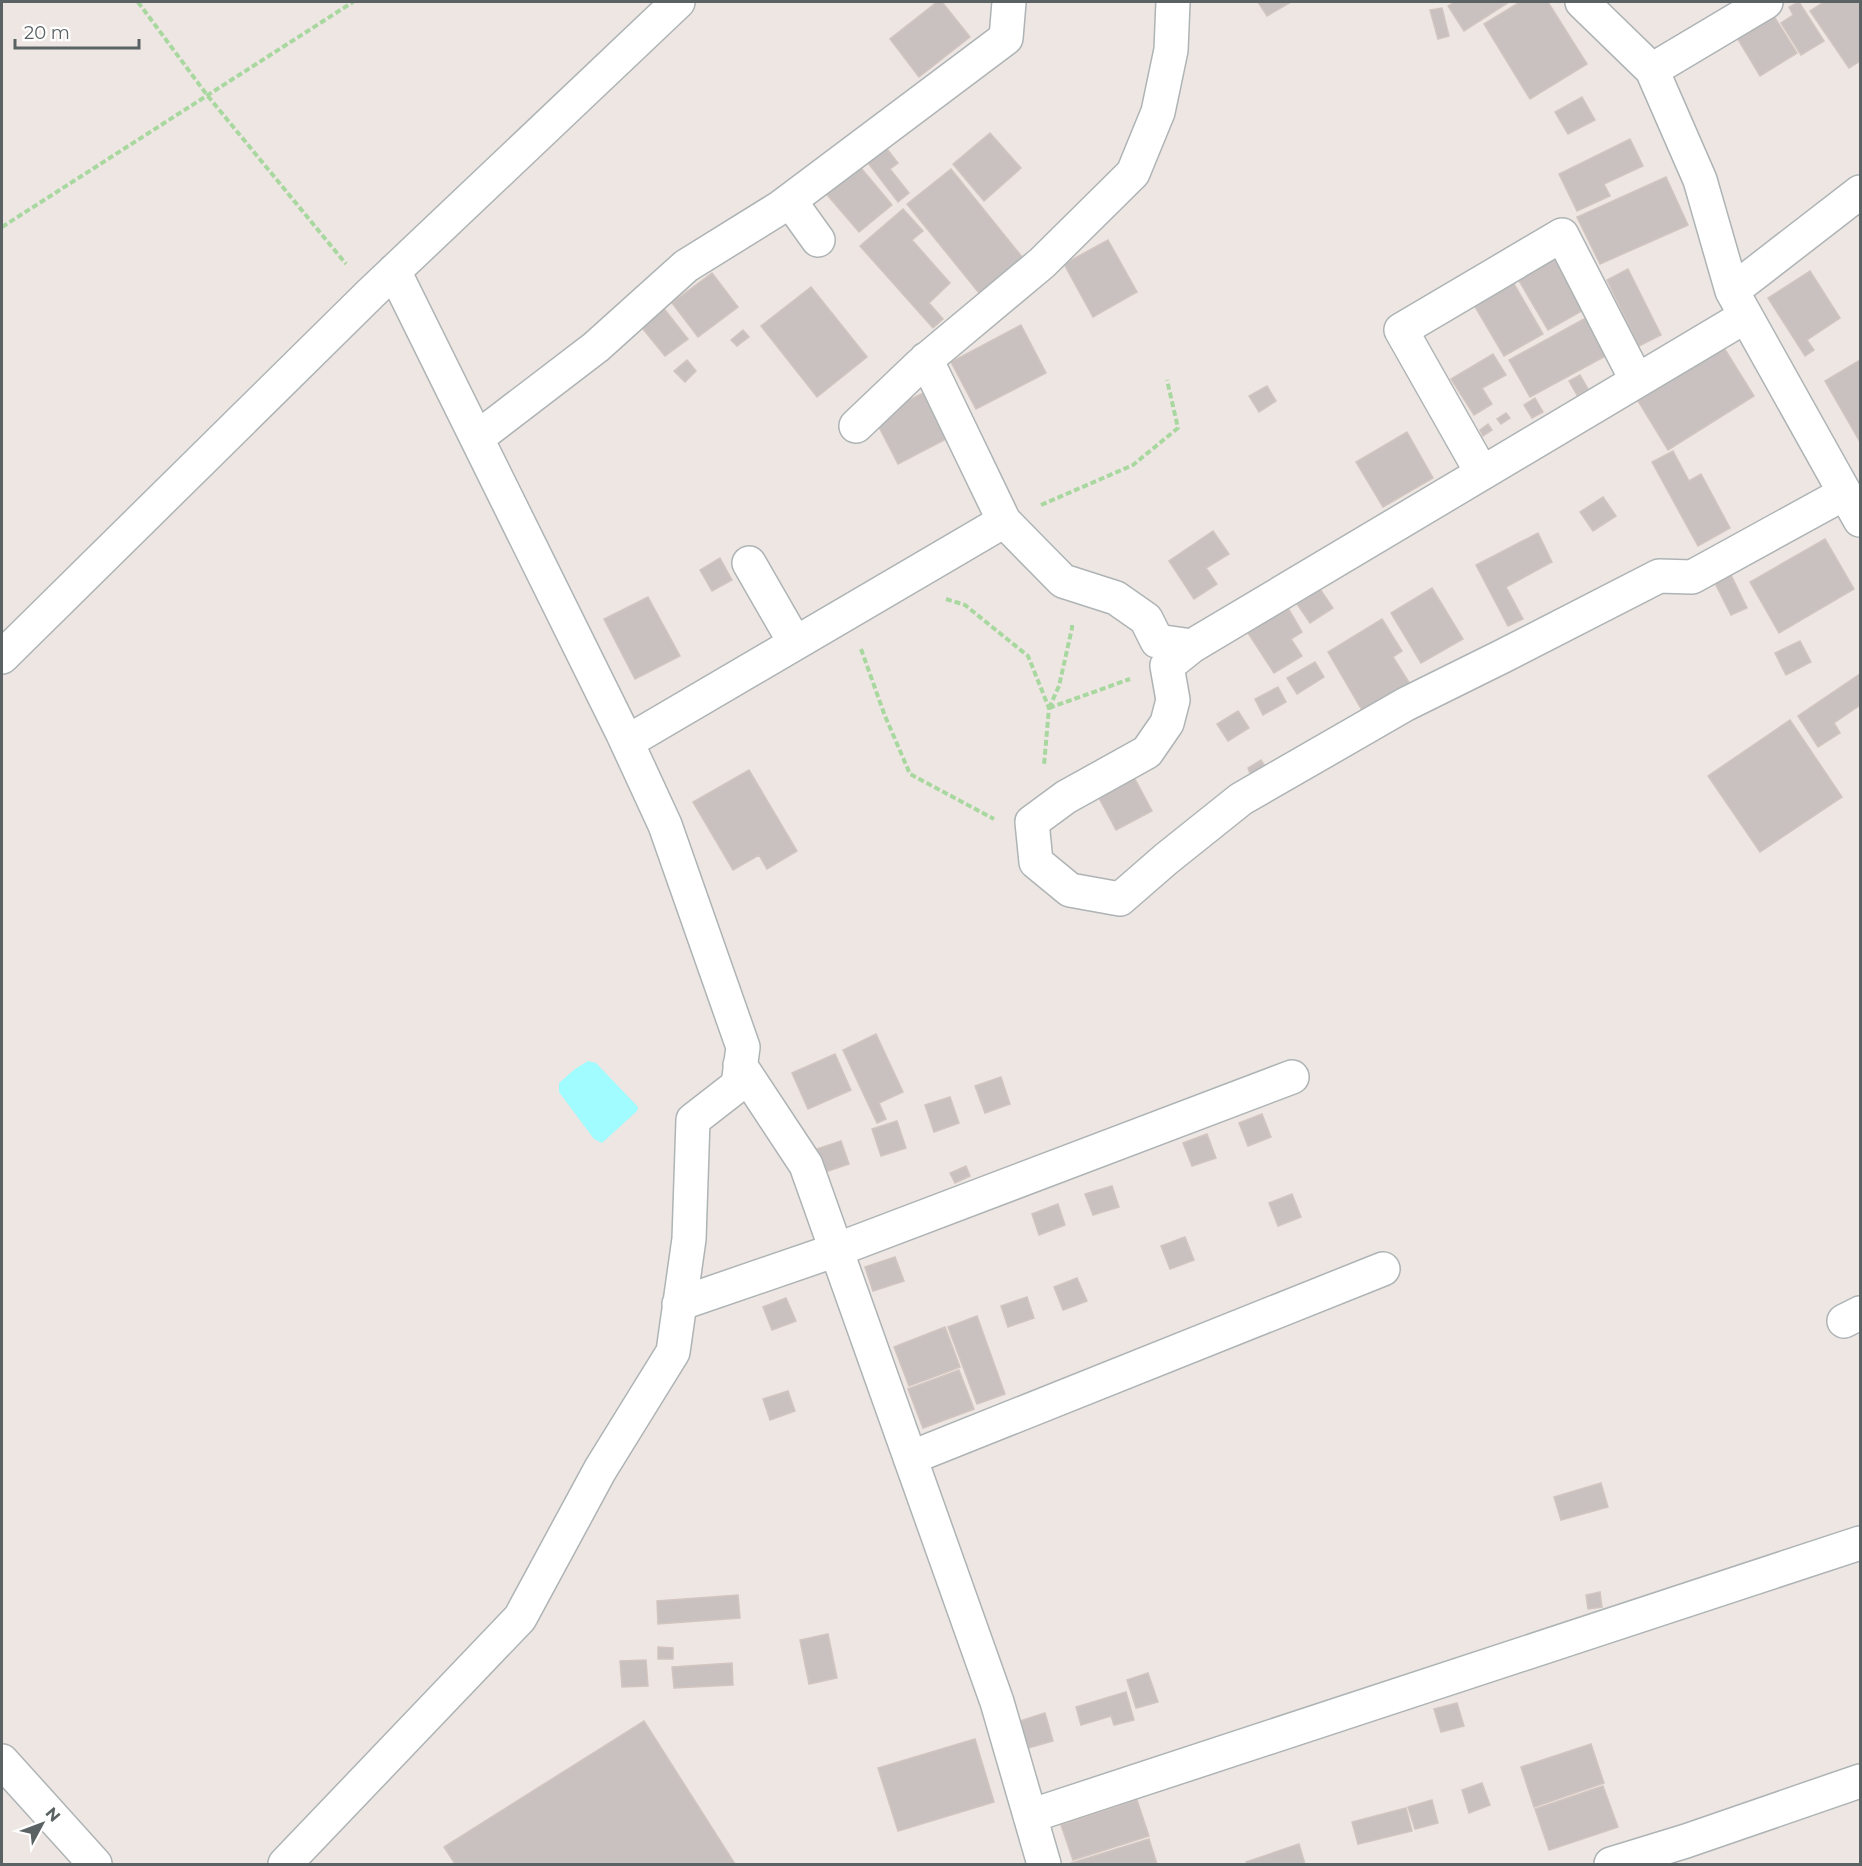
<svg xmlns="http://www.w3.org/2000/svg" width="1862" height="1866" viewBox="0 0 1862 1866" font-family="Montserrat,sans-serif">
<style>
.water{fill:#a0fcff}
.building{fill:#c8c1bf;stroke:#d2c5c0;stroke-width:1.5}
.lines{fill:none;stroke-linecap:round;stroke-linejoin:round}
.minor-casing{stroke:#aeb4b5;stroke-width:36}
.path{stroke:#a8d8a0;stroke-width:4;stroke-dasharray:6 3;stroke-linecap:butt}
.minor{stroke:#fff;stroke-width:33}
</style>
<rect width="100%" height="100%" fill="#eee6e2"/>
<path class="water" d="M 588,1061 L 596,1063 L 638,1107 L 637,1111 L 602,1143 L 594,1139 L 559,1092 L 559,1083 L 575,1069 Z"/>
<path class="building" d="M 937,2 L 942,2 L 970,37 L 919,77 L 890,39 Z
M 1258,2 L 1291,2 L 1267,16 Z
M 1455,2 L 1509,2 L 1464,31 L 1448,6 Z
M 1520,2 L 1548,2 L 1587,64 L 1530,99 L 1484,24 Z
M 1799,2 L 1824,41 L 1801,55 L 1781,23 L 1793,15 L 1789,7 Z
M 1824,2 L 1860,2 L 1860,61 L 1849,68 L 1810,11 Z
M 1442,8 L 1449,36 L 1438,39 L 1430,10 Z
M 1772,13 L 1797,53 L 1760,76 L 1736,36 Z
M 1582,97 L 1595,120 L 1568,134 L 1555,112 Z
M 990,133 L 1021,168 L 984,201 L 953,164 Z
M 1630,139 L 1643,166 L 1604,184 L 1610,196 L 1577,211 L 1559,174 Z
M 884,145 L 898,163 L 890,169 L 909,193 L 898,202 L 865,159 Z
M 856,162 L 892,205 L 859,232 L 823,190 Z
M 951,169 L 1023,258 L 979,293 L 907,204 Z
M 1666,177 L 1688,225 L 1600,264 L 1577,217 Z
M 903,209 L 923,231 L 912,240 L 950,283 L 929,303 L 943,319 L 933,328 L 860,246 Z
M 1108,240 L 1137,292 L 1093,317 L 1064,264 Z
M 1557,256 L 1587,308 L 1548,330 L 1518,279 Z
M 1628,269 L 1661,335 L 1639,346 L 1607,280 Z
M 1810,271 L 1840,318 L 1807,340 L 1814,350 L 1805,356 L 1768,298 Z
M 712,273 L 738,307 L 698,337 L 672,303 Z
M 1513,282 L 1543,334 L 1504,356 L 1474,305 Z
M 811,287 L 867,357 L 817,397 L 761,326 Z
M 662,306 L 688,339 L 665,356 L 639,324 Z
M 1593,314 L 1613,352 L 1530,397 L 1509,360 Z
M 1021,325 L 1046,373 L 976,409 L 951,362 Z
M 743,330 L 749,337 L 737,346 L 731,340 Z
M 1721,343 L 1754,396 L 1668,450 L 1635,396 Z
M 1493,354 L 1506,375 L 1482,388 L 1492,404 L 1474,415 L 1451,379 Z
M 687,360 L 696,371 L 685,382 L 674,371 Z
M 1860,360 L 1860,442 L 1825,381 Z
M 1580,375 L 1588,389 L 1577,395 L 1569,381 Z
M 1267,386 L 1276,401 L 1259,412 L 1249,396 Z
M 927,391 L 950,437 L 898,464 L 878,425 L 893,408 Z
M 1535,398 L 1543,412 L 1532,418 L 1524,405 Z
M 1506,413 L 1510,418 L 1501,424 L 1497,419 Z
M 1488,424 L 1492,430 L 1483,436 L 1480,430 Z
M 1407,432 L 1433,478 L 1383,507 L 1356,462 Z
M 1673,451 L 1689,481 L 1701,474 L 1730,528 L 1698,546 L 1652,462 Z
M 1603,497 L 1616,516 L 1593,531 L 1580,512 Z
M 1213,531 L 1229,554 L 1206,568 L 1217,584 L 1194,599 L 1169,561 Z
M 1538,533 L 1552,562 L 1506,587 L 1523,619 L 1508,626 L 1476,565 Z
M 1825,539 L 1854,589 L 1779,633 L 1750,582 Z
M 720,558 L 732,580 L 712,591 L 700,570 Z
M 1730,573 L 1747,608 L 1731,615 L 1714,581 Z
M 1432,588 L 1463,639 L 1421,663 L 1391,613 Z
M 1320,589 L 1333,608 L 1310,623 L 1297,604 Z
M 648,597 L 680,656 L 635,679 L 604,619 Z
M 1288,608 L 1302,632 L 1291,639 L 1302,656 L 1274,673 L 1248,633 Z
M 1382,619 L 1402,651 L 1393,657 L 1410,684 L 1363,712 L 1328,652 Z
M 1800,641 L 1811,662 L 1786,675 L 1775,653 Z
M 1315,662 L 1324,677 L 1297,694 L 1287,678 Z
M 1860,674 L 1860,705 L 1834,723 L 1840,733 L 1818,747 L 1798,716 Z
M 1278,687 L 1286,702 L 1263,715 L 1255,699 Z
M 1238,711 L 1249,728 L 1228,741 L 1217,724 Z
M 1790,720 L 1842,797 L 1760,852 L 1708,776 Z
M 1261,760 L 1265,766 L 1251,776 L 1248,768 Z
M 749,770 L 797,851 L 767,869 L 759,855 L 733,870 L 693,802 Z
M 1134,777 L 1152,811 L 1116,830 L 1098,796 Z
M 876,1034 L 903,1092 L 879,1103 L 886,1119 L 877,1123 L 843,1050 Z
M 835,1054 L 851,1090 L 808,1109 L 792,1073 Z
M 1001,1077 L 1010,1104 L 985,1113 L 975,1086 Z
M 950,1097 L 959,1123 L 934,1132 L 925,1105 Z
M 1262,1114 L 1271,1137 L 1248,1146 L 1239,1123 Z
M 897,1121 L 906,1148 L 881,1156 L 872,1129 Z
M 1207,1134 L 1216,1158 L 1192,1166 L 1183,1143 Z
M 841,1141 L 849,1164 L 825,1172 L 817,1149 Z
M 966,1166 L 970,1176 L 955,1183 L 950,1173 Z
M 1112,1186 L 1119,1207 L 1093,1215 L 1085,1194 Z
M 1292,1194 L 1301,1217 L 1278,1226 L 1269,1203 Z
M 1058,1204 L 1065,1225 L 1039,1235 L 1032,1214 Z
M 1185,1237 L 1194,1260 L 1170,1269 L 1161,1246 Z
M 895,1257 L 904,1281 L 873,1291 L 865,1267 Z
M 1077,1278 L 1087,1301 L 1063,1310 L 1054,1287 Z
M 1027,1297 L 1034,1318 L 1008,1327 L 1001,1306 Z
M 786,1298 L 796,1321 L 772,1330 L 763,1307 Z
M 977,1316 L 1005,1394 L 977,1404 L 948,1327 Z
M 945,1327 L 960,1367 L 909,1386 L 894,1347 Z
M 959,1370 L 974,1409 L 923,1428 L 908,1389 Z
M 788,1391 L 795,1411 L 770,1420 L 763,1399 Z
M 1601,1483 L 1608,1507 L 1561,1520 L 1554,1497 Z
M 1600,1592 L 1602,1607 L 1588,1609 L 1586,1595 Z
M 738,1595 L 740,1618 L 658,1624 L 657,1601 Z
M 828,1634 L 837,1678 L 809,1684 L 800,1640 Z
M 658,1647 L 673,1648 L 673,1659 L 658,1659 Z
M 646,1660 L 648,1686 L 622,1687 L 620,1661 Z
M 732,1663 L 733,1685 L 674,1688 L 672,1667 Z
M 1148,1673 L 1158,1702 L 1136,1708 L 1127,1680 Z
M 1126,1692 L 1134,1720 L 1114,1725 L 1111,1716 L 1081,1725 L 1076,1707 Z
M 1457,1703 L 1464,1726 L 1441,1732 L 1434,1709 Z
M 1045,1713 L 1053,1741 L 1028,1748 L 1020,1721 Z
M 644,1721 L 735,1864 L 455,1864 L 444,1847 Z
M 975,1739 L 994,1802 L 898,1831 L 878,1768 Z
M 1591,1744 L 1604,1783 L 1534,1807 L 1521,1767 Z
M 1482,1783 L 1490,1805 L 1469,1813 L 1462,1790 Z
M 1603,1786 L 1618,1827 L 1549,1850 L 1535,1809 Z
M 1137,1800 L 1149,1836 L 1073,1860 L 1061,1825 Z
M 1432,1800 L 1438,1823 L 1415,1829 L 1408,1807 Z
M 1406,1808 L 1412,1831 L 1358,1844 L 1352,1822 Z
M 1149,1839 L 1157,1864 L 1072,1864 L 1071,1863 Z
M 1299,1844 L 1305,1864 L 1247,1864 L 1246,1862 Z"/>
<g class="lines">
<defs>
<path id="minor" d="M 1582,2 L 1652,70 L 1700,180 L 1732,291 L 1860,520
M 1652,70 L 1766,2
M 790,201 L 818,240
M 1732,291 L 1860,192
M 1746,316 L 1192,646 L 1167,666 L 1173,700 L 1167,723 L 1147,752 L 1066,797 L 1032,822 L 1036,862 L 1070,890 L 1120,899 L 1166,859 L 1241,799 L 1406,704 L 1503,656 L 1659,576 L 1692,577 L 1845,493
M 926,359 L 1004,521 L 1063,581 L 1116,598 L 1146,619 L 1157,641 L 1192,646
M 856,426 L 920,365 L 1042,263 L 1133,173 L 1158,112 L 1171,50 L 1173,2
M 477,438 L 596,347 L 686,266 L 781,207 L 1006,38 L 1009,2
M 1482,473 L 1401,330 L 1562,235 L 1637,381
M 749,563 L 795,643
M 2,657 L 370,294 L 678,2
M 627,742 L 1004,521
M 740,1065 L 806,1165 L 997,1702 L 1044,1864
M 679,1304 L 836,1250 L 1292,1077
M 1844,1321 L 1860,1313
M 910,1458 L 1383,1269
M 2,1761 L 95,1864
M 1030,1816 L 1860,1543
M 285,1864 L 520,1618 L 600,1470 L 673,1352 L 689,1239 L 693,1120 L 738,1085 L 743,1047 L 665,825 L 623,734 L 394,271
M 1611,1864 L 1686,1841 L 1860,1781"/>
</defs>
<use href="#minor" class="minor-casing"/>
<path class="path" d="M 138,2 L 207,95 L 346,264
M 2,227 L 353,2
M 1041,505 L 1133,465 L 1178,428 L 1167,380
M 946,599 L 965,605 L 1028,656 L 1049,708 L 1044,765
M 861,649 L 885,716 L 910,774 L 994,819
M 1049,708 L 1059,686 L 1072,628 L 1072,625
M 1049,708 L 1130,679"/>
<use href="#minor" class="minor"/>
</g>
<rect width="1862" height="1866" fill="none" stroke="#5a6263" stroke-width="6"/>
<g transform="translate(42 1824) rotate(49)" stroke="#ffffff" stroke-width="4.5" paint-order="stroke">
<path d="M0-4.5L10 22L0 15L-10 22Z" fill="#5a6263"/>
<text y="-9" font-size="16" font-weight="bold" text-anchor="middle" fill="#5a6263">N</text>
</g>
<path d="M15 39v9h124v-9" fill="none" stroke="#5a6263" stroke-width="3"/>
<text x="24" y="39" font-size="18" fill="#5a6263" stroke="#ffffff" stroke-width="4.5" paint-order="stroke">20 m</text>
</svg>
